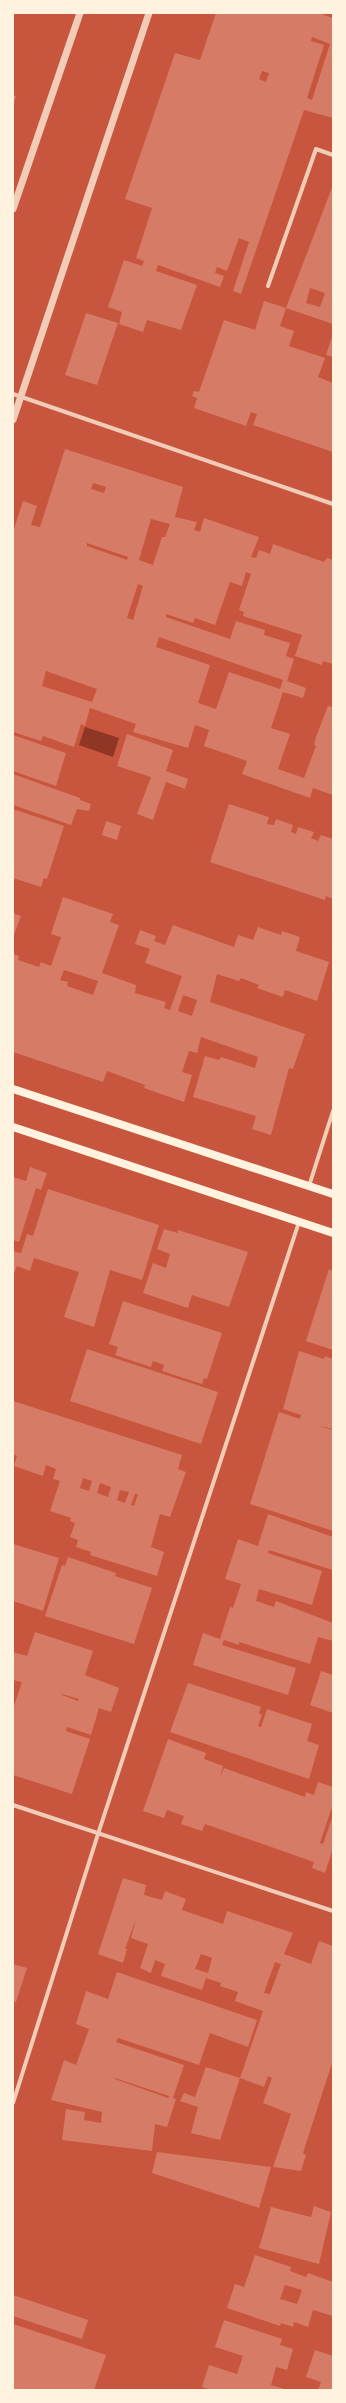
<svg xmlns="http://www.w3.org/2000/svg" width="346" height="2403" viewBox="0 0 346 2403" font-family="Lato,sans-serif">
<style>
.water{fill:#8f3625}
.building{fill:#d67c66;fill-rule:evenodd}
.lines{fill:none;stroke-linecap:round;stroke-linejoin:round}
.minor{stroke:#f1ccb7;stroke-width:4}
.tertiary{stroke:#f1ccb7;stroke-width:7}
.secondary{stroke:#fff3e0;stroke-width:8}
</style>
<rect width="100%" height="100%" fill="#c8553d"/>
<path class="water" d="M 85,727 L 119,738 L 113,757 L 79,745 Z"/>
<path class="building" d="M 216,13 L 318,13 L 333,18 L 333,118 L 304,110 L 241,294 L 233,291 L 249,242 L 239,238 L 227,271 L 217,267 L 215,273 L 224,276 L 220,287 L 158,265 L 156,271 L 197,285 L 181,330 L 147,320 L 143,332 L 119,324 L 122,312 L 108,307 L 124,260 L 142,266 L 144,261 L 136,258 L 152,208 L 125,199 L 175,53 L 200,60 ZM 312,37 L 330,44 L 312,100 L 307,98 L 324,45 L 311,41 ZM 262,71 L 269,73 L 266,82 L 259,79 Z
M 13,95 L 16,96 L 13,105 Z
M 333,185 L 333,324 L 286,308 ZM 310,288 L 325,293 L 320,307 L 306,303 Z
M 264,301 L 286,308 L 280,326 L 294,331 L 289,346 L 325,358 L 318,377 L 333,383 L 333,452 L 253,425 L 257,414 L 251,412 L 246,426 L 194,408 L 197,398 L 192,396 L 194,391 L 199,392 L 224,320 L 255,330 Z
M 86,313 L 118,323 L 97,385 L 65,375 Z
M 333,334 L 333,357 L 326,355 Z
M 65,449 L 183,487 L 175,517 L 197,522 L 194,530 L 200,532 L 204,518 L 259,537 L 251,557 L 256,558 L 259,550 L 270,554 L 273,544 L 324,562 L 327,558 L 333,560 L 333,664 L 323,661 L 322,665 L 295,656 L 302,635 L 243,616 L 244,612 L 239,610 L 251,574 L 246,572 L 242,586 L 230,582 L 215,625 L 195,618 L 193,623 L 166,614 L 166,617 L 230,639 L 236,621 L 265,630 L 264,635 L 290,643 L 286,656 L 294,659 L 287,681 L 306,688 L 303,698 L 283,692 L 271,728 L 290,734 L 278,769 L 304,778 L 316,746 L 314,745 L 316,737 L 328,706 L 332,707 L 333,704 L 333,795 L 313,788 L 310,798 L 242,774 L 247,761 L 204,746 L 209,730 L 195,725 L 188,748 L 133,732 L 136,724 L 90,708 L 85,726 L 81,724 L 74,747 L 43,736 L 41,741 L 13,732 L 13,532 L 23,501 L 37,506 L 31,525 L 40,527 ZM 93,483 L 106,487 L 104,493 L 91,489 ZM 151,519 L 170,524 L 165,537 L 162,537 L 153,565 L 139,560 ZM 87,543 L 128,557 L 127,560 L 87,546 ZM 138,584 L 143,586 L 133,620 L 127,618 ZM 159,637 L 283,680 L 280,689 L 229,672 L 216,709 L 198,703 L 210,665 L 156,647 ZM 46,671 L 97,689 L 92,702 L 42,686 Z
M 127,734 L 173,750 L 166,771 L 188,779 L 185,789 L 166,782 L 153,820 L 137,814 L 151,777 L 117,766 Z
M 13,735 L 66,753 L 56,786 L 13,771 Z
M 13,774 L 80,798 L 80,800 L 91,804 L 89,811 L 77,809 L 71,825 L 13,805 Z
M 229,804 L 269,817 L 267,824 L 274,825 L 276,819 L 293,825 L 291,832 L 296,834 L 298,827 L 314,832 L 311,838 L 318,841 L 321,835 L 333,839 L 333,899 L 326,896 L 325,900 L 210,862 Z
M 13,809 L 64,826 L 47,879 L 44,878 L 41,887 L 13,878 Z
M 106,821 L 121,826 L 117,840 L 102,835 Z
M 63,897 L 113,914 L 110,922 L 119,925 L 102,973 L 136,985 L 135,993 L 166,1002 L 164,1008 L 170,1010 L 182,976 L 145,963 L 150,949 L 135,944 L 140,930 L 156,936 L 154,941 L 165,945 L 173,925 L 234,947 L 238,935 L 253,940 L 258,927 L 281,935 L 282,931 L 300,937 L 296,951 L 329,962 L 317,1001 L 285,990 L 283,997 L 257,988 L 259,985 L 241,978 L 239,981 L 217,974 L 210,1002 L 305,1034 L 293,1069 L 289,1068 L 271,1135 L 252,1129 L 256,1116 L 193,1097 L 205,1056 L 219,1060 L 221,1057 L 255,1068 L 258,1057 L 201,1037 L 197,1053 L 189,1051 L 182,1072 L 192,1075 L 184,1102 L 144,1088 L 145,1085 L 107,1071 L 103,1082 L 13,1052 L 13,954 L 19,956 L 18,960 L 39,967 L 41,962 L 51,966 L 61,937 L 51,934 ZM 64,970 L 98,981 L 93,995 L 67,986 L 68,982 L 60,980 ZM 183,995 L 197,1000 L 192,1016 L 178,1011 Z
M 13,913 L 21,916 L 13,937 Z
M 30,1167 L 47,1173 L 41,1190 L 36,1188 L 19,1242 L 13,1240 L 13,1177 L 26,1181 Z
M 48,1189 L 159,1225 L 142,1280 L 110,1270 L 94,1327 L 64,1317 L 79,1272 L 34,1258 L 30,1271 L 17,1266 L 13,1276 L 13,1251 L 21,1253 L 27,1234 L 33,1236 Z
M 164,1229 L 178,1233 L 178,1230 L 248,1252 L 229,1307 L 192,1295 L 188,1308 L 143,1293 L 153,1263 L 166,1268 L 170,1254 L 157,1249 Z
M 329,1269 L 333,1271 L 333,1350 L 306,1341 Z
M 123,1301 L 222,1333 L 207,1379 L 204,1378 L 202,1384 L 162,1371 L 164,1365 L 153,1361 L 151,1367 L 115,1355 L 118,1347 L 109,1344 Z
M 87,1349 L 218,1392 L 201,1444 L 70,1401 Z
M 299,1351 L 324,1359 L 325,1356 L 333,1359 L 333,1429 L 315,1425 L 333,1430 L 333,1531 L 250,1504 L 279,1412 L 300,1419 L 301,1415 L 283,1409 Z
M 13,1401 L 182,1455 L 178,1469 L 186,1472 L 170,1517 L 160,1514 L 151,1547 L 164,1552 L 157,1576 L 90,1555 L 91,1552 L 76,1547 L 78,1540 L 70,1537 L 75,1523 L 70,1521 L 71,1518 L 50,1511 L 60,1481 L 53,1479 L 56,1469 L 46,1465 L 43,1476 L 14,1466 L 17,1456 L 13,1454 ZM 83,1478 L 92,1481 L 89,1491 L 80,1488 ZM 100,1483 L 111,1487 L 108,1497 L 97,1493 ZM 120,1490 L 129,1492 L 125,1503 L 117,1500 ZM 135,1494 L 138,1494 L 134,1506 L 131,1505 Z
M 268,1514 L 333,1537 L 333,1570 L 269,1550 L 268,1553 L 322,1571 L 312,1605 L 259,1589 L 256,1601 L 274,1607 L 276,1601 L 333,1623 L 333,1641 L 318,1637 L 310,1664 L 239,1642 L 239,1645 L 224,1640 L 222,1645 L 296,1668 L 288,1695 L 193,1665 L 203,1633 L 220,1639 L 230,1607 L 233,1608 L 241,1584 L 225,1579 L 238,1539 L 258,1546 Z
M 13,1544 L 59,1558 L 43,1611 L 13,1601 Z
M 68,1557 L 116,1573 L 115,1576 L 152,1588 L 134,1644 L 45,1616 L 62,1565 L 65,1566 Z
M 35,1632 L 93,1651 L 85,1675 L 119,1688 L 111,1712 L 99,1708 L 91,1735 L 67,1727 L 66,1731 L 90,1739 L 72,1794 L 13,1775 L 13,1709 L 22,1682 L 13,1680 L 13,1652 L 27,1656 ZM 62,1694 L 79,1699 L 78,1701 L 62,1695 Z
M 321,1671 L 333,1675 L 333,1713 L 310,1705 Z
M 188,1683 L 261,1707 L 259,1713 L 262,1715 L 258,1726 L 261,1727 L 267,1709 L 312,1724 L 307,1741 L 319,1745 L 309,1779 L 170,1732 Z
M 168,1739 L 206,1753 L 204,1759 L 223,1766 L 220,1777 L 224,1768 L 305,1797 L 306,1792 L 314,1795 L 318,1782 L 333,1787 L 333,1804 L 320,1843 L 323,1844 L 333,1815 L 333,1848 L 325,1873 L 312,1868 L 314,1862 L 205,1824 L 202,1831 L 181,1824 L 184,1816 L 167,1810 L 164,1818 L 143,1811 Z
M 123,1878 L 146,1885 L 144,1895 L 162,1900 L 165,1891 L 186,1899 L 182,1910 L 223,1924 L 227,1911 L 293,1933 L 284,1954 L 311,1964 L 319,1941 L 333,1946 L 333,2060 L 303,2153 L 306,2155 L 301,2171 L 273,2167 L 291,2114 L 263,2103 L 272,2078 L 268,2076 L 264,2087 L 240,2078 L 263,2011 L 235,2001 L 238,1992 L 220,1986 L 221,1983 L 206,1978 L 202,1990 L 161,1976 L 165,1964 L 155,1960 L 151,1973 L 140,1968 L 148,1944 L 131,1938 L 136,1919 L 125,1949 L 127,1949 L 123,1963 L 98,1954 ZM 201,1954 L 212,1958 L 208,1973 L 195,1969 ZM 275,1962 L 281,1964 L 270,1994 L 264,1993 Z
M 13,1964 L 27,1968 L 16,2002 L 13,2001 Z
M 117,1972 L 257,2020 L 248,2047 L 210,2033 L 199,2065 L 118,2038 L 116,2042 L 184,2065 L 173,2098 L 176,2099 L 167,2127 L 155,2124 L 152,2151 L 62,2140 L 66,2109 L 85,2112 L 84,2120 L 101,2123 L 102,2112 L 51,2100 L 64,2060 L 76,2065 L 89,2029 L 76,2024 L 86,1991 L 108,1999 ZM 115,2078 L 169,2096 L 168,2098 L 115,2079 Z
M 206,2067 L 240,2078 L 220,2140 L 191,2133 L 198,2107 L 180,2101 L 184,2093 L 195,2097 Z
M 157,2152 L 271,2167 L 259,2208 L 152,2173 Z
M 314,2206 L 331,2212 L 319,2264 L 259,2248 L 271,2207 L 311,2217 Z
M 255,2255 L 291,2267 L 290,2271 L 306,2277 L 308,2273 L 333,2282 L 333,2316 L 313,2310 L 308,2327 L 294,2322 L 293,2327 L 281,2323 L 280,2326 L 227,2308 L 235,2284 L 244,2287 ZM 285,2285 L 302,2290 L 297,2304 L 280,2299 Z
M 13,2295 L 88,2320 L 82,2339 L 13,2316 Z
M 224,2320 L 282,2339 L 280,2345 L 293,2349 L 287,2370 L 276,2367 L 271,2385 L 288,2390 L 212,2390 L 202,2387 L 209,2365 L 237,2374 L 243,2356 L 215,2347 Z
M 13,2324 L 106,2355 L 94,2390 L 13,2390 Z
M 315,2350 L 333,2356 L 333,2390 L 318,2390 L 321,2382 L 306,2377 Z"/>
<g class="lines">
<path class="minor" d="M 268,286 L 316,149 L 333,155
M 13,394 L 333,504
M 309,1186 L 333,1111
M 13,1805 L 333,1911
M 13,2103 L 98,1834 L 299,1222"/>
<path class="tertiary" d="M 13,209 L 80,13
M 13,420 L 149,13"/>
<path class="secondary" d="M 13,1089 L 333,1194
M 13,1127 L 333,1233"/>
</g>
<rect width="346" height="2403" fill="none" stroke="#fff3e0" stroke-width="28"/>
</svg>
